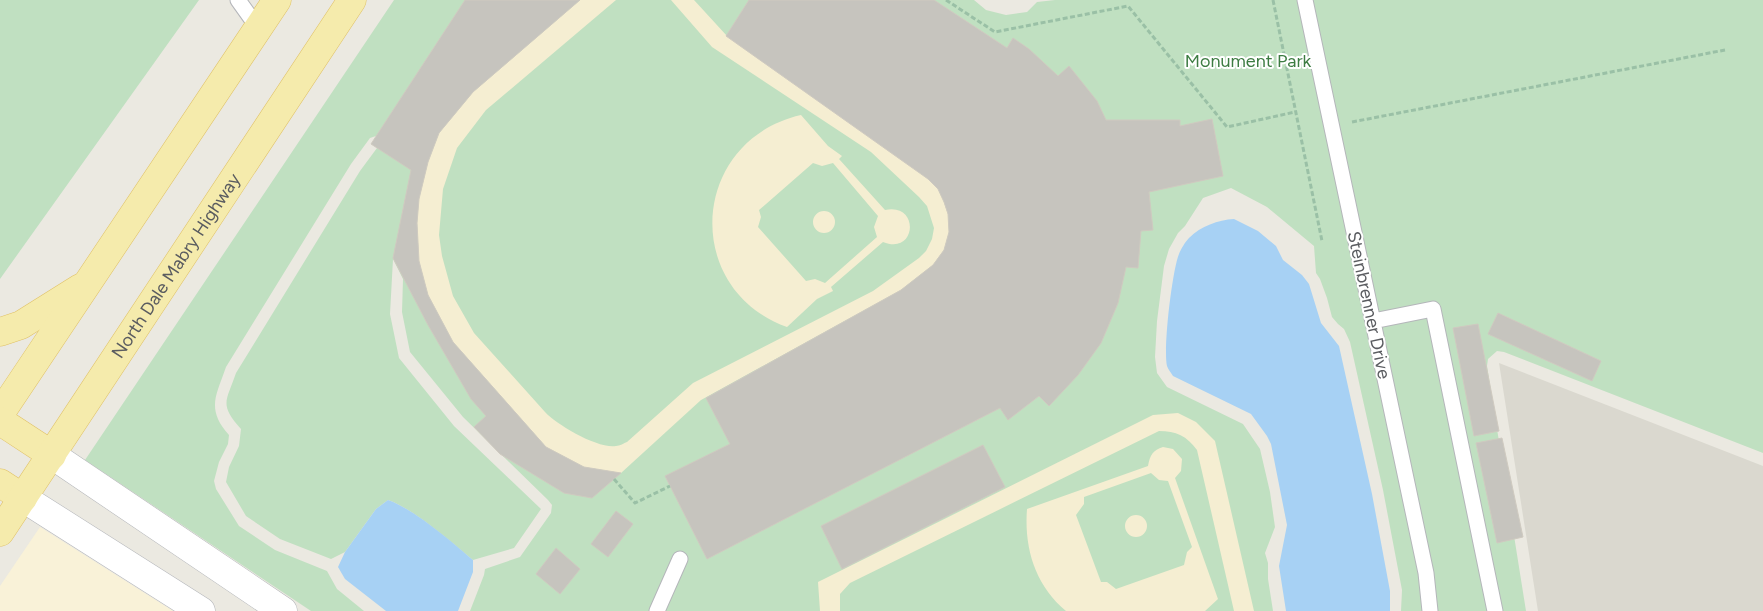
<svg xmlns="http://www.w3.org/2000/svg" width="1763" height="611" viewBox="0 0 1763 611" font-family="Figtree,sans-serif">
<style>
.commercial{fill:#f9f2d8}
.education{fill:#dad8cf}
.green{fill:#c0e0c1}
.sand{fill:#f5eed2;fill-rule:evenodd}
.water{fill:#a7d1f4}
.building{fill:#c6c4be;stroke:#cfcac0}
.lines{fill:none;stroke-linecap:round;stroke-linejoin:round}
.service-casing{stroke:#b4b6ba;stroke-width:17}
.tertiary-casing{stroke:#b4b6ba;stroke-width:29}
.primary-casing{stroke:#e0c165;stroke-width:29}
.path{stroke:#9ac0a6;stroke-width:3;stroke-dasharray:5 2.5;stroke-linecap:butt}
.service{stroke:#fff;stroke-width:15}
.tertiary{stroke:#fff;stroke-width:28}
.primary{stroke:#f5ebac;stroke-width:28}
.labels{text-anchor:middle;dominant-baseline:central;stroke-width:4;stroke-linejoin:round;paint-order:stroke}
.park-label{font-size:18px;fill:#3d7c42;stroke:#fff}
.street-label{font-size:18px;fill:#5a5c60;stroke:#fff}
</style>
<rect width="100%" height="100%" fill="#ebe9e1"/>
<path class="commercial" d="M 40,527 L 173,611 L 0,611 L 0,586 Z"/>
<path class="education" d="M 1499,363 L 1763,466 L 1763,611 L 1538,611 Z"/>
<path class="green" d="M 0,0 L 199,0 L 0,279 Z
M 394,0 L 974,0 L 986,10 L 1006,15 L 1027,12 L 1037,2 L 1055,0 L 1763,0 L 1763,453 L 1504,352 L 1497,351 L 1488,359 L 1487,366 L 1526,611 L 1401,611 L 1402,590 L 1383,490 L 1350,342 L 1344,329 L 1338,324 L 1332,317 L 1327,298 L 1320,279 L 1316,273 L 1314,246 L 1267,207 L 1231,188 L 1203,198 L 1185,226 L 1178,233 L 1169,249 L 1164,266 L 1157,321 L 1155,357 L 1157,373 L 1167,387 L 1243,424 L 1260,449 L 1270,492 L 1275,527 L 1265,553 L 1268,563 L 1268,579 L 1273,611 L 470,611 L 484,575 L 485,569 L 520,557 L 551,513 L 552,505 L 548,500 L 463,417 L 410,352 L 402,312 L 403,279 L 393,259 L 390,314 L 399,358 L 454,426 L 541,509 L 514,548 L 473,560 C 451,542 414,509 388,500 L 376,509 L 345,552 L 331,559 L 280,539 L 246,516 L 226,482 L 229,467 L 239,446 L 241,429 C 219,404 226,402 236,373 L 360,171 L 377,148 L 376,136 L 370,138 L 351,164 L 226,367 C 216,396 206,409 229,435 L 228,444 L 219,462 L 214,481 L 216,489 L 239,526 L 275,550 L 327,571 L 337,589 L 364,611 L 311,611 L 85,460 Z"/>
<path class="sand" d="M 580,0 L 616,0 L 486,110 L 457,148 L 443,189 L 439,235 L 442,256 L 453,296 L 474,333 L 545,412 C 557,425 598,449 616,446 C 620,446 624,443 627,442 L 693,383 L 873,291 L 919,258 L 926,251 L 932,239 L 934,228 L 927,206 L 919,197 L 871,152 L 712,47 L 671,0 L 694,0 L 727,36 L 909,164 L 928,179 L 938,189 L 944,202 L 948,214 L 949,232 L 944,250 L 933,265 L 901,290 L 701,400 L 621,473 L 584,467 L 546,447 L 453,342 L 428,295 L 419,261 L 417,223 L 419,199 L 428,162 L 439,133 L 473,92 Z
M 801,115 L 828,146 L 842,156 L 839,159 L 885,210 C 920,202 917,256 883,242 L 831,287 L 833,291 L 817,299 L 787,327 C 680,288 691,140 801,115 ZM 813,163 L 822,166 L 833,163 L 878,216 L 874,227 L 877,237 L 825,283 L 815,279 L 806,281 L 758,227 L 761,217 L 759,210 Z
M813 222a11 11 0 1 1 22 0a11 11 0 1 1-22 0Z
M 1178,413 L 1196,422 L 1215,441 L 1254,611 L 1234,611 L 1197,450 C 1187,436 1176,431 1159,431 L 850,583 L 840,594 L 840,611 L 820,611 L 818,582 L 1153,415 Z
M 1163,447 L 1173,449 L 1182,459 L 1181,471 L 1175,478 L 1218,599 L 1205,611 L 1066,611 C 1035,585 1024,548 1027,509 L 1148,466 C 1150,455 1153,450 1163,447 ZM 1151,473 L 1159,480 L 1168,481 L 1192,547 L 1187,552 L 1184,565 L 1116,589 L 1107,582 L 1101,582 L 1076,515 L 1084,504 L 1084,497 Z
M1125 526a11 11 0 1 1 22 0a11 11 0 1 1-22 0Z"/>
<path class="water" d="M 1234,219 L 1258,231 L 1276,246 L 1283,260 L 1302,275 L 1309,284 L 1321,323 L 1339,346 L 1372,494 L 1390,591 L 1390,611 L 1286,611 L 1279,566 L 1287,525 L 1271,444 L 1267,436 L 1251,414 L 1173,376 C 1171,373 1168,369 1167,366 C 1163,349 1172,271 1179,254 C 1181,249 1185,242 1189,238 C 1201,226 1218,220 1234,219 Z
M 388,500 C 414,509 452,542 473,560 L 473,572 L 458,611 L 386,611 L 345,579 L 338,567 L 345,552 L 376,509 Z"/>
<path class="building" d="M 465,0 L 580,0 L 473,92 L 439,133 L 428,162 L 419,199 L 417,223 L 419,261 L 428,295 L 453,342 L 546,447 L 584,467 L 621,473 L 592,498 L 564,493 L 500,454 L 474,427 L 486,416 L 471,399 L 428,325 L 393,258 L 411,170 L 371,144 Z
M 749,0 L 934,0 L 1007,48 L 1013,38 L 1029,49 L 1058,76 L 1069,66 L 1097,101 L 1106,120 L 1180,120 L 1180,126 L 1212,119 L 1223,176 L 1149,192 L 1153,230 L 1141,231 L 1138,268 L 1126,267 L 1118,303 L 1101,343 L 1078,375 L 1049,406 L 1039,396 L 1008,420 L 1000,408 L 707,559 L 665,476 L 730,444 L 706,398 L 901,290 L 933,265 L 944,250 L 949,232 L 948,214 L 944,202 L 938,189 L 928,179 L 726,36 Z
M 1498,313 L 1601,361 L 1592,381 L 1488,334 Z
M 1478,324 L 1499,431 L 1474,436 L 1453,328 Z
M 1502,438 L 1523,537 L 1497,543 L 1476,443 Z
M 983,445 L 1005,487 L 842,569 L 821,526 Z
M 616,511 L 633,524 L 608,557 L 591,544 Z
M 556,548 L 580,569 L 560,594 L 536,574 Z"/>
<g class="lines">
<defs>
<path id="service" d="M 238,0 L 258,28
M 1305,0 L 1426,573 L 1430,611
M 1373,321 L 1433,309 L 1495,611
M 657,611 L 680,559"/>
<path id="tertiary" d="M 52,455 L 283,611
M 23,498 L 201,611"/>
<g id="primary">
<path d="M 0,332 L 21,325 L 80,288"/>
<path d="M 0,414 L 277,0"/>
<path d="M 0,421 L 52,455"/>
<path d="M 0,483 L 23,498"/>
<path id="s1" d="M 0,532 L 352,0"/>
</g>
</defs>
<use href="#service" class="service-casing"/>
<use href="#tertiary" class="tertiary-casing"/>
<use href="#primary" class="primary-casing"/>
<path class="path" d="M 946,0 L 995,32 L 1128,6 L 1227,127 L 1295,112
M 1273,0 L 1322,241
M 1352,122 L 1725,50
M 614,479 L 635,503 L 670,486"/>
<use href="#service" class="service"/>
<use href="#tertiary" class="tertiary"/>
<use href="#primary" class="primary"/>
</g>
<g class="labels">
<g class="park-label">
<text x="1248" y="61">Monument Park</text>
</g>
<g class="street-label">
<text stroke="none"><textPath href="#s1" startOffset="319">North Dale Mabry Highway</textPath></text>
<text transform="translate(1369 305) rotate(78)">Steinbrenner Drive</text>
</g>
</g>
</svg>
